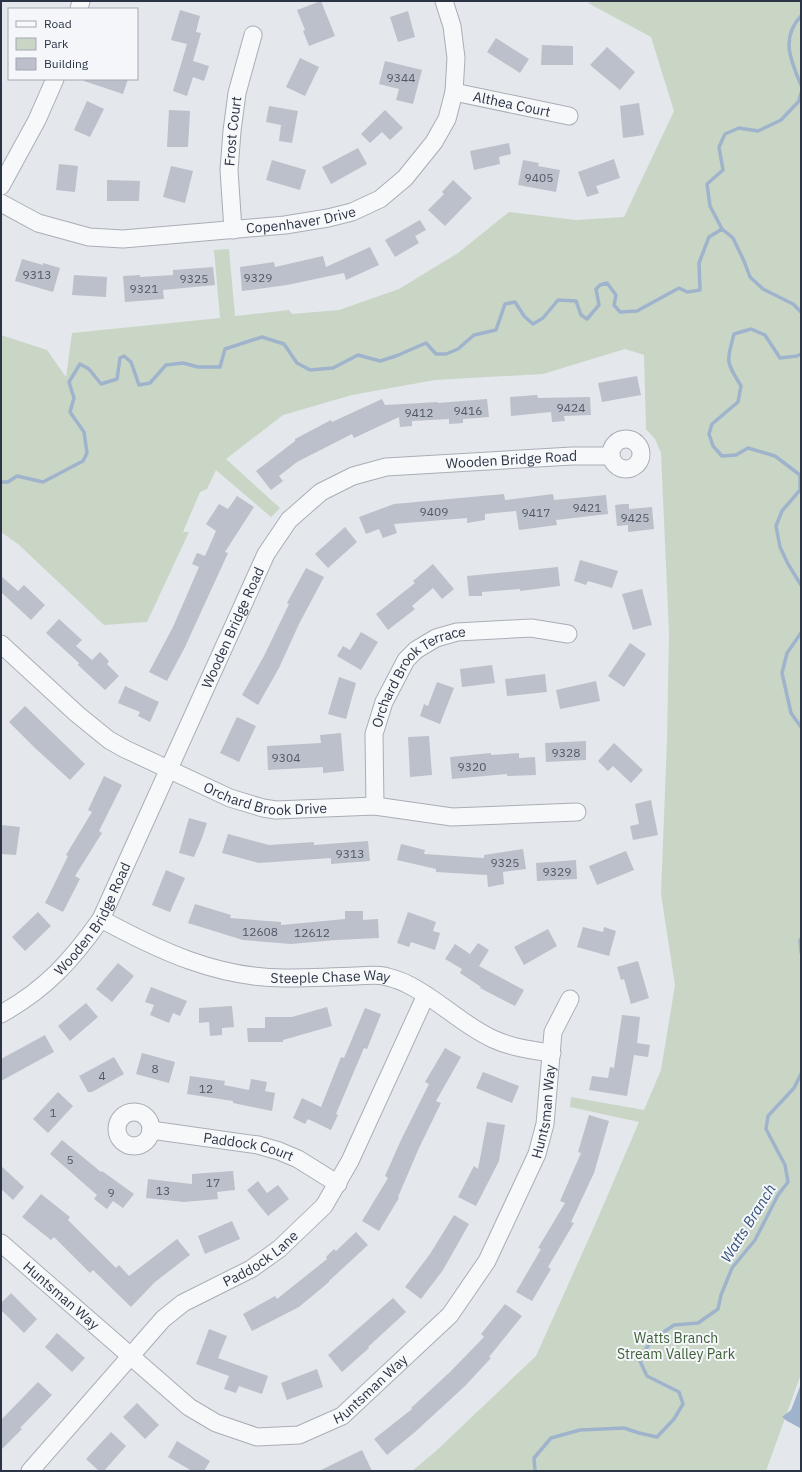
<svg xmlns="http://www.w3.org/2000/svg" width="802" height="1472" viewBox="0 0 802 1472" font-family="'IBM Plex Sans',sans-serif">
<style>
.green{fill:#c9d6c5}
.water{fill:#9fb4cc}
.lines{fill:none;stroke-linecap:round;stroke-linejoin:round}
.stream{stroke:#9fb4cc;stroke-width:3.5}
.building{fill:#bbc0ca}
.minor-casing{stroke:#a9aeb7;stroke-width:19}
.minor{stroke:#f7f8fa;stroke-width:17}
.labels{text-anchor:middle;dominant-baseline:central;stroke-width:4;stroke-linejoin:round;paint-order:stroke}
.number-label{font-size:12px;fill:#4f5766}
.street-label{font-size:14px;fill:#2b3445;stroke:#f4f6f9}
.park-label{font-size:14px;fill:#3f6138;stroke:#f4f6f9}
.water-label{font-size:15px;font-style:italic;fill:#34527a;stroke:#f4f6f9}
</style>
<rect width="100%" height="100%" fill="#e4e7ec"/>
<path class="green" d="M 595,1 L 801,1 L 801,1374 L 766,1471 L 412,1471 L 436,1451 L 536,1356 L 594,1227 L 639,1122 L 570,1107 L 571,1097 L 644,1110 L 661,1070 L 675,985 L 661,894 L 667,741 L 669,633 L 661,453 L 655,439 L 646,429 L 644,355 L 625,349 L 543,374 L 435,380 L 352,395 L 283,415 L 226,459 L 280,508 L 271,517 L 216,470 L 207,489 L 200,492 L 183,532 L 189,532 L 147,622 L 104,625 L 18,544 L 1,532 L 1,335 L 47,350 L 66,377 L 72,333 L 220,318 L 214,250 L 229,249 L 235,316 L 289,310 L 292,314 L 339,310 L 399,289 L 458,253 L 509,212 L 576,220 L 624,217 L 674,111 L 651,37 L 588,3 Z"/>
<path class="water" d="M 801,1384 L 801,1428 L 800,1428 L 787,1421 L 782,1417 L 791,1410 Z"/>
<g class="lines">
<path class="stream" d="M 801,16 C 780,38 791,61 801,85
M 801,93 L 799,101 L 781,120 L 758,131 L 739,128 L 725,134 L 719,147 L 723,170 L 707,184 L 710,206 L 722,229 L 733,238 L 744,261 L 750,277 L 763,289 L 793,304 L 801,312
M 801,354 L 797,356 L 780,358 L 765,335 L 751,329 L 734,334 C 726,363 726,361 741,386 L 738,402 L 712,424 L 709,434 L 713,446 L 722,456 L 736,455 L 748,448 L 775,456 L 800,475 L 800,490 L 782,511 L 776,526 L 780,547 L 788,564 L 801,585
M 1,482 L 8,482 L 17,476 L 43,482 L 83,461 L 87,453 L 84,432 L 70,412 L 74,398 L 69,382 L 80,364 L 89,369 L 101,384 L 117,379 L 120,358 L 124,356 L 131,362 L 139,385 L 150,383 L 166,365 L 183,363 L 198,367 L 220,367 L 225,349 L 262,337 L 284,344 L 297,363 L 310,370 L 333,368 L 358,355 L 380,361 L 396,356 L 426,343 L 436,354 L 446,354 L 458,349 L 474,335 L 496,330 L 505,304 L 515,302 L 524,316 L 533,324 L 543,318 L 558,300 L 576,301 L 581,315 L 587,319 L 599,305 L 596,289 L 600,285 L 607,283 L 616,295 L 614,305 L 620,312 L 637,311 L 679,288 L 687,292 L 700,290 L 699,263 L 709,237 L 722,229
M 801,633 L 787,653 L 782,673 L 791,713 L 801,727
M 801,939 L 800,940 L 801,952
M 535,1471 L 534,1458 L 551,1438 L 580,1430 L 624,1428 L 639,1433 L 657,1437 L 674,1419 L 683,1404 L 679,1392 L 647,1376 L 639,1359 L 652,1340 L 674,1325 L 698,1323 L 718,1309 L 721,1295 L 732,1268 L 755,1240 L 778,1195 L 788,1182 L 785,1165 L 766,1129 L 768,1116 L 794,1088 L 801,1074"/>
</g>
<path class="building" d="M 321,1 L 335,36 L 309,46 L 303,31 L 305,30 L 297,10 Z
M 180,10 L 200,16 L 196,32 L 201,33 L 193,61 L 209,66 L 204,81 L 193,77 L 187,96 L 173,91 L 187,44 L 171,40 Z
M 408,11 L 415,37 L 398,42 L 390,17 Z
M 496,38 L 529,59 L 520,73 L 487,52 Z
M 542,45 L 573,46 L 573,65 L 541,65 Z
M 607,47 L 635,72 L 620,90 L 590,65 Z
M 300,58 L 319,67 L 305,96 L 286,87 Z
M 385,61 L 422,70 L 413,104 L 396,100 L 399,89 L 379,84 Z
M 85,79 L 128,79 L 123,94 L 84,81 Z
M 87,101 L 104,109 L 90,137 L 74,130 Z
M 639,103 L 644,135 L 623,138 L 620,106 Z
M 269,106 L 298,111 L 292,143 L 279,141 L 281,125 L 266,122 Z
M 169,110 L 190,111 L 188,147 L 167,147 Z
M 385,110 L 403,128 L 390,140 L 382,132 L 370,143 L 361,134 Z
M 509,143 L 511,154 L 499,157 L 500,164 L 474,170 L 470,151 Z
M 358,148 L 367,164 L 331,184 L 322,167 Z
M 614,159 L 620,178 L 596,186 L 599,193 L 587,197 L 578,172 Z
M 272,160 L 306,170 L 300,190 L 266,180 Z
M 523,160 L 539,163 L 538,166 L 560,170 L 556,192 L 518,185 Z
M 59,164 L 78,166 L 75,192 L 56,190 Z
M 171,166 L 193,171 L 185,203 L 163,197 Z
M 107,180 L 140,181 L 139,201 L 107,201 Z
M 453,180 L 472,198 L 445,226 L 428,210 L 444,194 L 442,192 Z
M 420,220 L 426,230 L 415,236 L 419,243 L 395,257 L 385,240 Z
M 370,247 L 379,265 L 346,280 L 344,273 L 287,285 L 242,291 L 240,267 L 274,262 L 275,267 L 323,256 L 326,267 Z
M 22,259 L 43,265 L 43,263 L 60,268 L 53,292 L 15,281 Z
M 213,267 L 215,285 L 163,290 L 164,299 L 125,302 L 123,276 L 140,275 L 140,277 L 173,275 L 173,270 Z
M 74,275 L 107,277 L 106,297 L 72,295 Z
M 637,376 L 641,395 L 602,402 L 598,383 Z
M 537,395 L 538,398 L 590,397 L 591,415 L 564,416 L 565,421 L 552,422 L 551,412 L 511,416 L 510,397 Z
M 382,399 L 385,405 L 438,402 L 438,403 L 487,399 L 489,417 L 463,419 L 463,423 L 449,424 L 449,419 L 412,421 L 412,426 L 400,427 L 399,417 L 354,438 L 352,434 L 297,462 L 279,476 L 283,481 L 271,490 L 256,471 L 295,441 L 295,439 L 331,420 L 332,422 Z
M 504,494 L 505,500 L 553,494 L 554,500 L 606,495 L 608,514 L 556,520 L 557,525 L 519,530 L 516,511 L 485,514 L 485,520 L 467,523 L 467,518 L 394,524 L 397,533 L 383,538 L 379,529 L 366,534 L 359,517 L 394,504 Z
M 237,496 L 254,507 L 225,552 L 228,553 L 185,647 L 167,681 L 149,672 L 173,627 L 199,567 L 192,564 L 197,553 L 205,556 L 216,531 L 206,524 L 219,504 L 228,509 Z
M 623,504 L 629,504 L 629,509 L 652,507 L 654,529 L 628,532 L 628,525 L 617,526 L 615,505 Z
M 345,527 L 357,542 L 328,568 L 315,554 Z
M 580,560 L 618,571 L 612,588 L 588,581 L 586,585 L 574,581 Z
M 433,564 L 454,589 L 442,599 L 433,588 L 412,606 L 415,609 L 388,630 L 376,614 L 415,583 L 413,581 Z
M 558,567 L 560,586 L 520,591 L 520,589 L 482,592 L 482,596 L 469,596 L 467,576 Z
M 306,568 L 324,577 L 299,624 L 279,668 L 258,705 L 242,695 L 264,656 L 289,604 L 287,603 Z
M 1,576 L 18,591 L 24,585 L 45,605 L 31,620 L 1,592 Z
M 642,589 L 652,625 L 633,630 L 622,594 Z
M 59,619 L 82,640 L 76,646 L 92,660 L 100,652 L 109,661 L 107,664 L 119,676 L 105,690 L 78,665 L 79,663 L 46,633 Z
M 361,632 L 378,642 L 361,670 L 337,656 L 343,646 L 350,650 Z
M 630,643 L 646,654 L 624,687 L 608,676 Z
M 492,665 L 495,683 L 462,687 L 460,669 Z
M 545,674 L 547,692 L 507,696 L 505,679 Z
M 339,677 L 356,683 L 346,719 L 328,714 Z
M 596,681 L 600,701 L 560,709 L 556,690 Z
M 437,682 L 454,688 L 440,724 L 420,716 L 424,704 L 428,706 Z
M 125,686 L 159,702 L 150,722 L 138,716 L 140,712 L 118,703 Z
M 25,706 L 85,764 L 70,780 L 35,748 L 9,722 Z
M 237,717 L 256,726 L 239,762 L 220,753 Z
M 341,733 L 344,771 L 323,773 L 323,767 L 268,770 L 267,746 L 321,743 L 320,735 Z
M 429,736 L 432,775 L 410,777 L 408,737 Z
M 586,741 L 586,760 L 546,762 L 545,743 Z
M 614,743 L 643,770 L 631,783 L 613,766 L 608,771 L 598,761 Z
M 491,753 L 491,755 L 519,753 L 519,758 L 535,757 L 536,775 L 507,776 L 507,774 L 452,779 L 450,757 Z
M 104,776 L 122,785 L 99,831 L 102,833 L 75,876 L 80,879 L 63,912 L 45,903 L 68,856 L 66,855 L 92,812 L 88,810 Z
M 651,800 L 658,835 L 633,840 L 630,826 L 639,824 L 635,804 Z
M 189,818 L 207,823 L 202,838 L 194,857 L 179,853 Z
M 1,825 L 20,827 L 16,855 L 1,854 Z
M 228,834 L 269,845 L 314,842 L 314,845 L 368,841 L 370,861 L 331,864 L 331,858 L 259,863 L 222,853 Z
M 401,844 L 425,850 L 424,854 L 484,858 L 484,855 L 523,849 L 526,869 L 503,872 L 504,884 L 488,887 L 487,875 L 436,872 L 436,869 L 397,860 Z
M 626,851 L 634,870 L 597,885 L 589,866 Z
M 576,860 L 577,879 L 537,881 L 536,863 Z
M 166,870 L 185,878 L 170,912 L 152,905 Z
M 195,904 L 231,915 L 230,918 L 281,922 L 281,925 L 345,919 L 345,911 L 363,911 L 363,920 L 378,919 L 379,938 L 336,940 L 291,944 L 243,940 L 188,923 Z
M 38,912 L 51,926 L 25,951 L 12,937 Z
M 408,912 L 436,922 L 433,931 L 440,933 L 435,950 L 411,942 L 409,947 L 397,943 Z
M 583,927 L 603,932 L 604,927 L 616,931 L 609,956 L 577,947 Z
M 548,929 L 557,946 L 524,965 L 514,947 Z
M 478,943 L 489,950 L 479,966 L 524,990 L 515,1006 L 480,988 L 481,987 L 460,973 L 462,969 L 445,959 L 455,944 L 470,954 Z
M 638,961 L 649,998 L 631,1004 L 624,979 L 621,980 L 617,967 Z
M 118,963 L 134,976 L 112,1002 L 96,989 Z
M 151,987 L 187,1001 L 180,1016 L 173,1013 L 169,1023 L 150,1015 L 154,1005 L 145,1002 Z
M 86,1003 L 98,1017 L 70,1041 L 58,1026 Z
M 232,1006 L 234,1027 L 222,1028 L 222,1035 L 210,1036 L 209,1022 L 199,1023 L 199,1008 Z
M 327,1007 L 332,1026 L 283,1040 L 283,1042 L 248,1042 L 247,1028 L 265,1028 L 265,1017 L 292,1017 Z
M 365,1008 L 381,1014 L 367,1049 L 364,1048 L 336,1114 L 338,1115 L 331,1130 L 308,1119 L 305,1124 L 293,1118 L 302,1098 L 321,1107 L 341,1057 L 344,1058 Z
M 622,1015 L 640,1017 L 637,1043 L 650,1045 L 648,1057 L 634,1055 L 627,1096 L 589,1090 L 592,1076 L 608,1078 L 610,1067 L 614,1068 Z
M 45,1035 L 54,1052 L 1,1081 L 1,1059 Z
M 445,1048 L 461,1057 L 436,1101 L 441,1103 L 419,1148 L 398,1197 L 399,1198 L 379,1231 L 362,1221 L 388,1178 L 385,1176 L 401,1140 L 429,1084 L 425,1082 Z
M 142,1053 L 175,1062 L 169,1083 L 136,1074 Z
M 114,1057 L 124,1074 L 92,1092 L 88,1092 L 79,1076 Z
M 483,1072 L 519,1086 L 512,1103 L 476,1088 Z
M 190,1076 L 225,1081 L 224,1085 L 249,1090 L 251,1079 L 267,1082 L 265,1091 L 275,1093 L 272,1111 L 233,1103 L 233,1101 L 187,1094 Z
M 58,1092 L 73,1106 L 48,1133 L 33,1119 Z
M 589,1115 L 609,1121 L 594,1173 L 571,1222 L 574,1223 L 548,1267 L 551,1269 L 532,1301 L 516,1292 L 541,1249 L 538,1248 L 565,1203 L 560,1201 L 581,1153 L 578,1152 Z
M 487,1122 L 505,1125 L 499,1161 L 476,1206 L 458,1197 L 474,1166 L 478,1169 Z
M 62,1140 L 101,1172 L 102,1171 L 134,1194 L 123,1208 L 113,1201 L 107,1209 L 94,1199 L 97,1195 L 50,1154 Z
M 1,1166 L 24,1187 L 13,1200 L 1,1189 Z
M 233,1171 L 235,1190 L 217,1192 L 218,1199 L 184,1202 L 146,1198 L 148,1179 L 192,1184 L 192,1174 Z
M 258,1181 L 267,1193 L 278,1185 L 289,1199 L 268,1216 L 247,1190 Z
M 41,1194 L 70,1217 L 68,1220 L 116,1268 L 119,1265 L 129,1276 L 177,1239 L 190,1255 L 155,1282 L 131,1307 L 93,1270 L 90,1273 L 54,1237 L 51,1240 L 22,1217 Z
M 454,1215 L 469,1224 L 443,1270 L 421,1299 L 405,1287 L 430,1254 Z
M 232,1221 L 240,1239 L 205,1254 L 198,1236 Z
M 356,1232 L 368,1245 L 329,1281 L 329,1282 L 299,1307 L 252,1331 L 243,1314 L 275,1296 L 277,1299 L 327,1259 L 326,1257 L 334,1249 L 336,1251 Z
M 11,1293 L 37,1319 L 24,1333 L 1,1310 L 1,1303 Z
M 393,1298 L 406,1312 L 368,1347 L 369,1348 L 342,1372 L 328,1355 Z
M 505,1304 L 522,1316 L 489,1357 L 491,1358 L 465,1386 L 415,1432 L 387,1455 L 374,1439 L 412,1409 L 411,1408 L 450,1372 L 484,1337 L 481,1334 Z
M 209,1329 L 227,1336 L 218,1358 L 268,1376 L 262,1394 L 239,1386 L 236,1393 L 224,1389 L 229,1376 L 196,1364 Z
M 57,1333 L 85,1358 L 72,1372 L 45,1347 Z
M 317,1369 L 323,1387 L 287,1400 L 281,1383 Z
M 38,1382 L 52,1395 L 20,1428 L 22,1429 L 1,1450 L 1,1420 Z
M 137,1403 L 159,1425 L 145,1439 L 123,1417 Z
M 111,1432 L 126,1446 L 104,1471 L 99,1471 L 86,1459 Z
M 177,1441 L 210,1461 L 204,1471 L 192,1471 L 168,1457 Z
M 362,1450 L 372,1471 L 319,1471 Z"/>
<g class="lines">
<defs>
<g id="minor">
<path d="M 79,9 L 81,1"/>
<path id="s1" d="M 454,92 L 569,116"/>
<path d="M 1,186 L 37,120 L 55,79"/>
<path id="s2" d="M 1,203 L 38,223 L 89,237 L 123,239 L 285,225 L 328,218 L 352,212 L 380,199 L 405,178 L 434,142 L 447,119 L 454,92 L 456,58 L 452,26 L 444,1"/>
<path id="s3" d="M 233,230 L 229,170 L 232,131 L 237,93 L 253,35"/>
<circle cx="626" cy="454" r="15"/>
<path id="s4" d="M 1,644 L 77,714 L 109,740 L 125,749 L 230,798 L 263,808 L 276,810 L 375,806 L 452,817 L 577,812"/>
<path id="s5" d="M 375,806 L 374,734 L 384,702 L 406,660 L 416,650 L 436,638 L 457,632 L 531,628 L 568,634"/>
<path id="s6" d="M 101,919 C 158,950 217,978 284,978 C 308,978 332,977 356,976 C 365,976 375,974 384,976 C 391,978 400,980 407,984 C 438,999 462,1025 493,1039 C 513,1048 531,1050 552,1053"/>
<path id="s7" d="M 1,1014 C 46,989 72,960 101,919 L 266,554 L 289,520 L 321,492 L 353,476 L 386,467 L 572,456 L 611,456"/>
<circle cx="134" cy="1129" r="17"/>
<path id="s8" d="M 151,1130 L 258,1145 L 279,1151 L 298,1159 L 338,1184"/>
<path id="s9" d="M 1,1243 L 189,1407 L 216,1423 L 257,1437 L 299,1435 L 342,1416 L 450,1315 L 487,1261 L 537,1154 L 545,1124 L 553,1032 L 570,999"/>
<path id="s10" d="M 30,1471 L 163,1319 L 183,1303 L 251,1269 L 279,1249 L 324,1206 L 350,1161 L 426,995"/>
</g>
</defs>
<use href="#minor" class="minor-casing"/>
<use href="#minor" class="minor"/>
</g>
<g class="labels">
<g class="number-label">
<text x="401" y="77">9344</text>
<text x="539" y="177">9405</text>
<text x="37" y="274">9313</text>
<text x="258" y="277">9329</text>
<text x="194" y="278">9325</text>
<text x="144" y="288">9321</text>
<text x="571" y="407">9424</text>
<text x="468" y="410">9416</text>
<text x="419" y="412">9412</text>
<text x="587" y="507">9421</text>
<text x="434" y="511">9409</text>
<text x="536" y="512">9417</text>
<text x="635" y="517">9425</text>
<text x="566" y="752">9328</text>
<text x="286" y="757">9304</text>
<text x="472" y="766">9320</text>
<text x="350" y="853">9313</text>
<text x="505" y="862">9325</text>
<text x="557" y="871">9329</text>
<text x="260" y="931">12608</text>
<text x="312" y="932">12612</text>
<text x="155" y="1068">8</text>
<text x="102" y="1075">4</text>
<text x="206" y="1088">12</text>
<text x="53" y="1112">1</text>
<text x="70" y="1159">5</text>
<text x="213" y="1182">17</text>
<text x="163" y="1190">13</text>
<text x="111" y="1192">9</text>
</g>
<g class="street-label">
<text stroke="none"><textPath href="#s1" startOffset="59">Althea Court</textPath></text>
<text stroke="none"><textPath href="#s3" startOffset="99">Frost Court</textPath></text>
<text stroke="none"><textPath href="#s2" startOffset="308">Copenhaver Drive</textPath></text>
<text stroke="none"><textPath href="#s7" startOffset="819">Wooden Bridge Road</textPath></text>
<text stroke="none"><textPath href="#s7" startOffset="459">Wooden Bridge Road</textPath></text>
<text stroke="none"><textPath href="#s5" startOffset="150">Orchard Brook Terrace</textPath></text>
<text stroke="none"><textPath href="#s4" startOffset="314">Orchard Brook Drive</textPath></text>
<text stroke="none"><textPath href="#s7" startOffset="135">Wooden Bridge Road</textPath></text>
<text stroke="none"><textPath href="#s6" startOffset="241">Steeple Chase Way</textPath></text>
<text stroke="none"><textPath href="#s9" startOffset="788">Huntsman Way</textPath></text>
<text stroke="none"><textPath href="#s8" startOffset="99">Paddock Court</textPath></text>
<text stroke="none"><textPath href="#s10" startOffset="317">Paddock Lane</textPath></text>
<text stroke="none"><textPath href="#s9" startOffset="80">Huntsman Way</textPath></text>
<text stroke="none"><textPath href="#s9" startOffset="452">Huntsman Way</textPath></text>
</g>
<g class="park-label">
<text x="676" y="1338">Watts Branch<tspan x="676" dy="16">Stream Valley Park</tspan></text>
</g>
<g class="water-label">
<text transform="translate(748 1223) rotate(-58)">Watts Branch</text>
</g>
</g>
<rect width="802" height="1472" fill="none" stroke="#2b3445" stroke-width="4"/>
<rect x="8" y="8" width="130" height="72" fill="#f4f6f9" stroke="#a4a8b1"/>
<rect x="16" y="21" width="20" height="6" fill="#f7f8fa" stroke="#a4a8b1"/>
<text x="44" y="28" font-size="12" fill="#2b3445">Road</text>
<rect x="16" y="38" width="20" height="12" fill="#c9d6c5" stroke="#a4a8b1"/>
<text x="44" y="48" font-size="12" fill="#2b3445">Park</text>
<rect x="16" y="58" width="20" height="12" fill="#bbc0ca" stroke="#a4a8b1"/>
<text x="44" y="68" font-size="12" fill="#2b3445">Building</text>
</svg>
